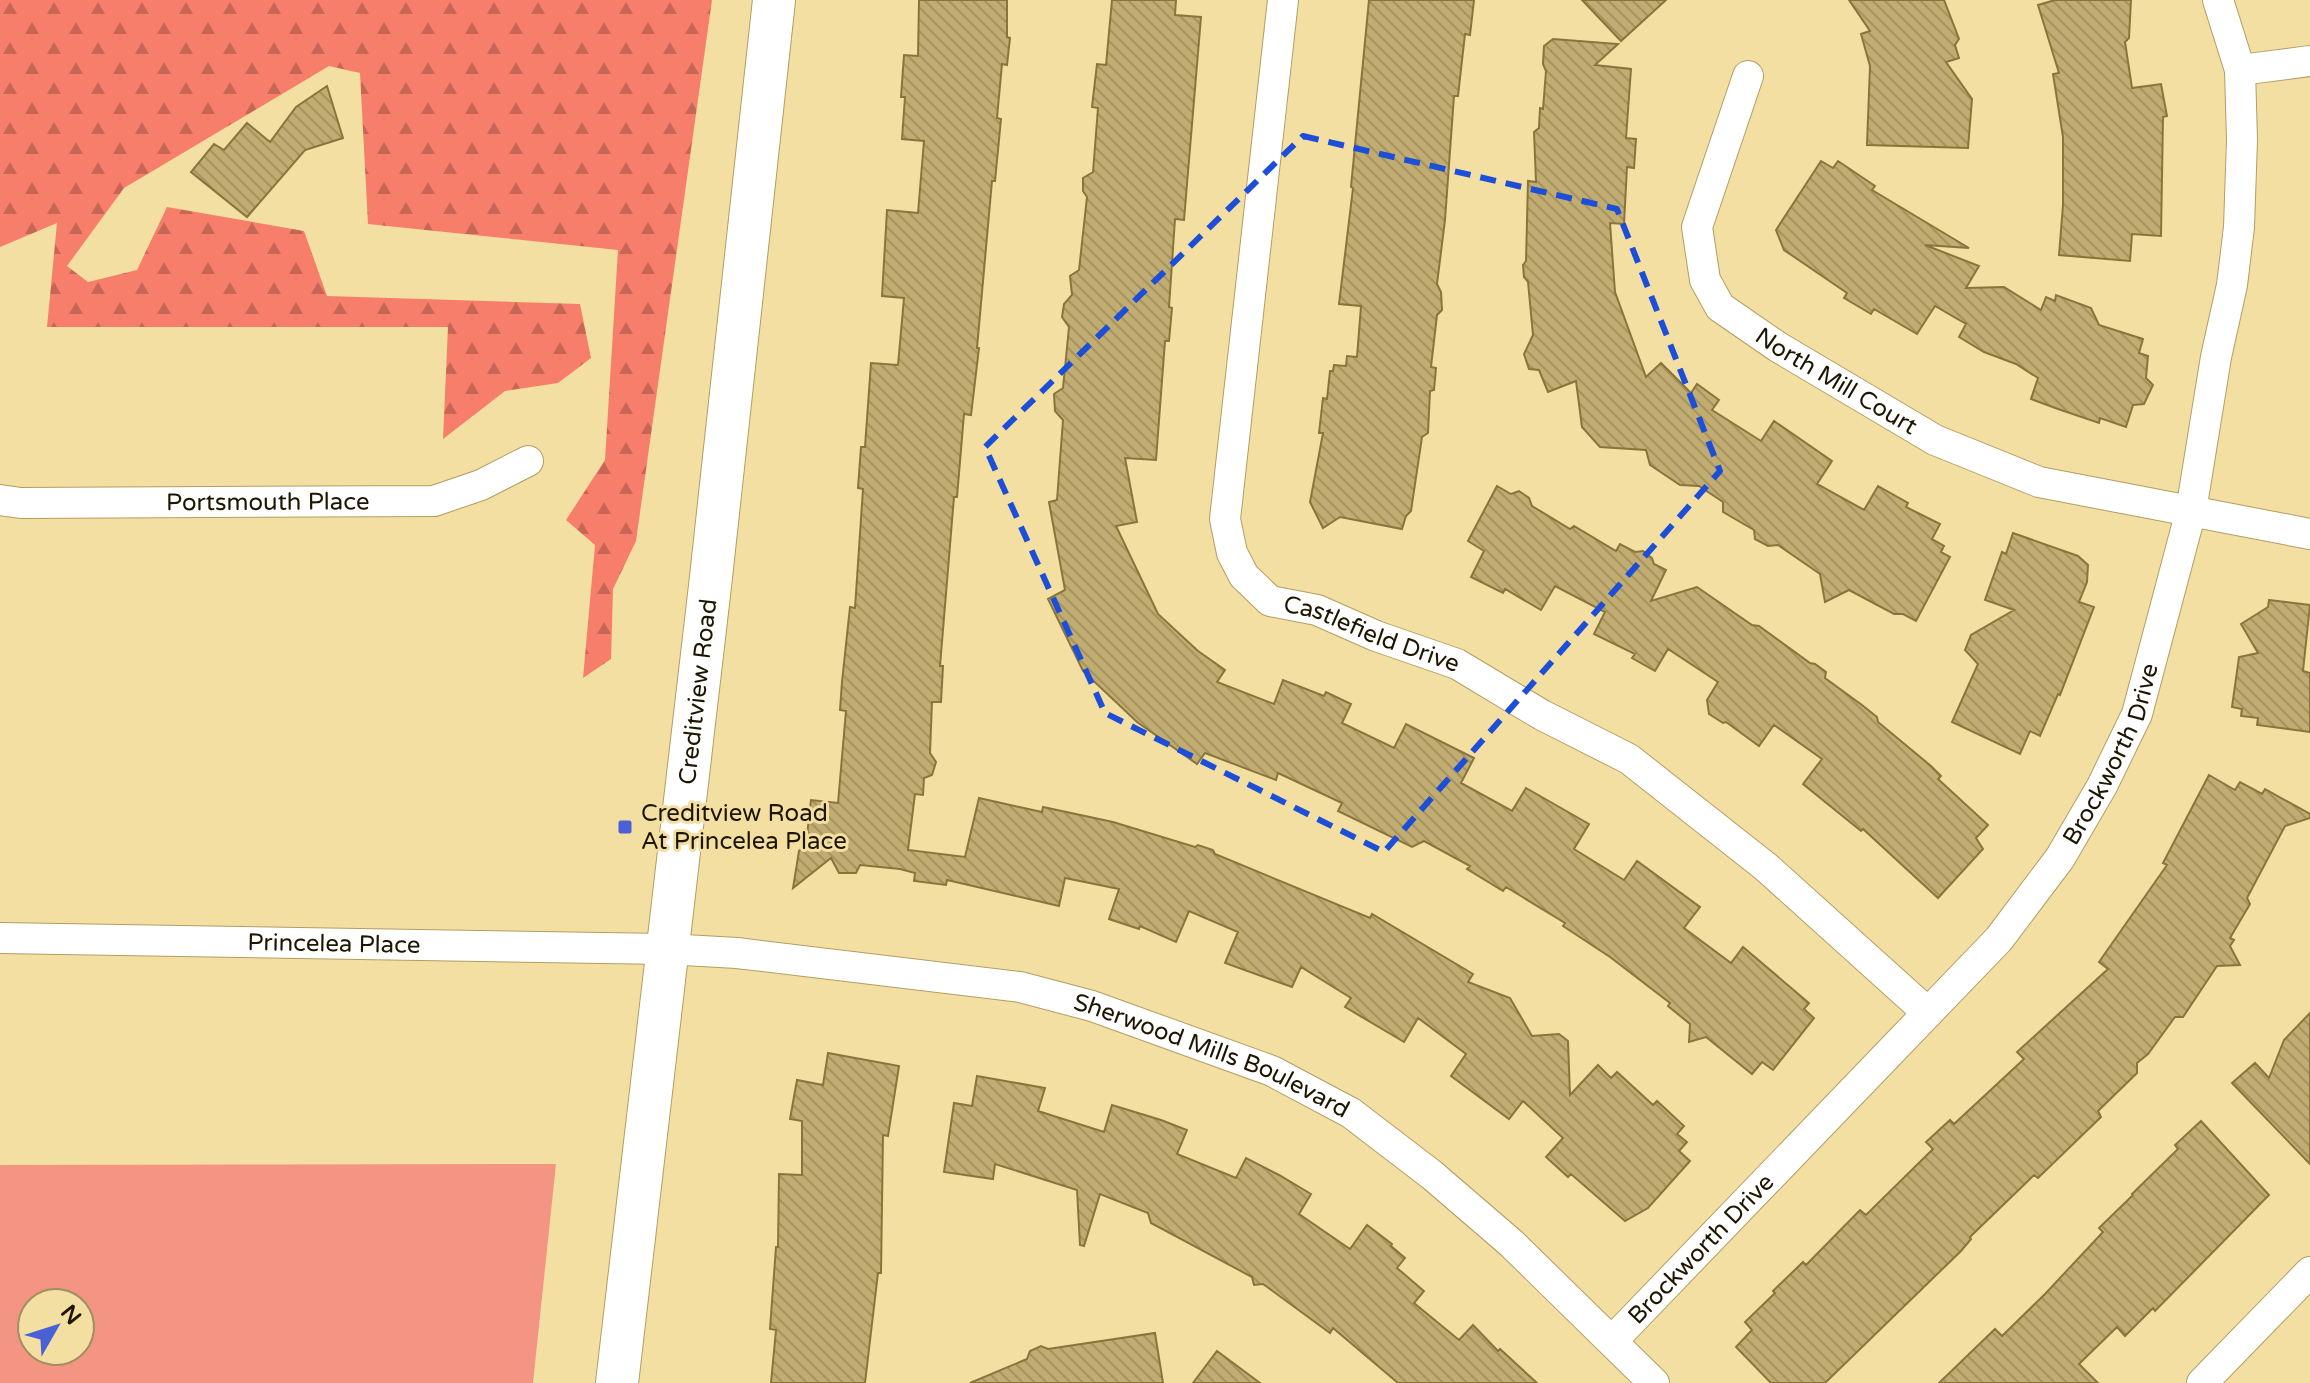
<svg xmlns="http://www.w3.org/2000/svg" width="2310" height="1383" viewBox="0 0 2310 1383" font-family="'Varela Round',sans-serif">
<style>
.forest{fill:url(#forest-firs)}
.green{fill:#f49584;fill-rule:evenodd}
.building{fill:url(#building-back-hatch);stroke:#89753b;stroke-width:2}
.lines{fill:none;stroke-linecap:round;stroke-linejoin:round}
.minor-casing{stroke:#b29e63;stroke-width:32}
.secondary-casing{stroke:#b29e63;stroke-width:44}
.minor{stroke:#fff;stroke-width:30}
.secondary{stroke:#fff;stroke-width:42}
.marked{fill:none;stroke:#1d4ed8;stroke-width:6;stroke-dasharray:16 10;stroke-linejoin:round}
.poi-dot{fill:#4961d5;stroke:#f4dfa2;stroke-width:3}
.labels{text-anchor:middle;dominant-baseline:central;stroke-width:6;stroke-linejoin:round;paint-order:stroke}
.street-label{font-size:24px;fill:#1d1500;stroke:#f4dfa2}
.poi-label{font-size:24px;fill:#1d1500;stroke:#f4dfa2;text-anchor:start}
</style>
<defs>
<pattern id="forest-firs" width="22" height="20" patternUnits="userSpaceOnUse" patternTransform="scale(2)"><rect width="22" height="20" fill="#f67e6a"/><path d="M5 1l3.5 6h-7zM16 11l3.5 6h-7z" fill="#c76655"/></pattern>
<pattern id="building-back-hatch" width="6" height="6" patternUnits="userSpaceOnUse" patternTransform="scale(2)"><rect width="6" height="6" fill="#c1ac71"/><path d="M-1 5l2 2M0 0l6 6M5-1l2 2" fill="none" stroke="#a59360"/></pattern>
</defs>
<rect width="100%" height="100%" fill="#f4dfa2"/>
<path class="forest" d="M 0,0 L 712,0 L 636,541 L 613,589 L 611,659 L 583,678 L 595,545 L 566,520 L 605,460 L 618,250 L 368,224 L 360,73 L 329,66 L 124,188 L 67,266 L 88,282 L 137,270 L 167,207 L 304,231 L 327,296 L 580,304 L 591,358 L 558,383 L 505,391 L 443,439 L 448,327 L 47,327 L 57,223 L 0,247 Z"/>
<path class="green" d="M 556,1164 L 533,1383 L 0,1383 L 0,1165 ZM 32,1303 L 80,1303 L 80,1351 L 32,1351 Z"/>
<path class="building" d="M 919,0 L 1007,0 L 1007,37 L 1010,38 L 1007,65 L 1002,64 L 997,118 L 1001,119 L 995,181 L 992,181 L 977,348 L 979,348 L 971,415 L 964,414 L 957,497 L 954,497 L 940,666 L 943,666 L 941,702 L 932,702 L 930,753 L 936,762 L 932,775 L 924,778 L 923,795 L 915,794 L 908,850 L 965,857 L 979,798 L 1042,812 L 1043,807 L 1113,822 L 1195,847 L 1198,845 L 1213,850 L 1215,854 L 1370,918 L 1372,914 L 1473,974 L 1468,982 L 1510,998 L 1532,1036 L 1559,1034 L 1568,1041 L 1570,1095 L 1598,1065 L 1611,1078 L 1617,1072 L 1653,1105 L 1657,1101 L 1684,1126 L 1677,1134 L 1687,1142 L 1679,1151 L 1690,1161 L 1648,1208 L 1625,1221 L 1571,1174 L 1568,1177 L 1546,1157 L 1563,1138 L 1523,1101 L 1509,1119 L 1451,1076 L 1466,1054 L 1418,1018 L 1404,1042 L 1345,1007 L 1351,998 L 1301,967 L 1292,987 L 1225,963 L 1238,932 L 1189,911 L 1176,942 L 1140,926 L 1139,929 L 1109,919 L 1119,889 L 1065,878 L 1059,906 L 947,880 L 946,885 L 914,881 L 915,873 L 900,869 L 860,865 L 856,873 L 839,873 L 831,858 L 793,888 L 799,851 L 806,844 L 811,800 L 838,803 L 846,711 L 840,710 L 842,682 L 850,607 L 855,608 L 863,489 L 858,488 L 861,447 L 865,447 L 871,363 L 898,365 L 904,298 L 882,296 L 887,210 L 918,213 L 924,141 L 902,139 L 905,97 L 901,97 L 904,55 L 918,56 Z
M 1112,0 L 1176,0 L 1175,15 L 1201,17 L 1184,220 L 1175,219 L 1169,307 L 1172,308 L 1169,341 L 1165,341 L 1156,460 L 1125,458 L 1137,522 L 1116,526 L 1158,614 L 1198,651 L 1225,670 L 1217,682 L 1274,704 L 1283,680 L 1324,696 L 1326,692 L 1351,704 L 1342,723 L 1394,748 L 1406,724 L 1474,758 L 1461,783 L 1512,811 L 1526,788 L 1589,824 L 1574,849 L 1624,880 L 1637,861 L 1700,907 L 1684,928 L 1731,963 L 1743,947 L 1809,1003 L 1804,1009 L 1814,1018 L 1773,1070 L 1762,1062 L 1752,1074 L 1706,1037 L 1689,1042 L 1690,1024 L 1668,1006 L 1670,1003 L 1610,957 L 1563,926 L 1565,923 L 1506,887 L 1503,891 L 1467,869 L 1470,866 L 1424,841 L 1412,847 L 1338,811 L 1342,803 L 1278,773 L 1276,780 L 1205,753 L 1197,764 L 1137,722 L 1083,671 L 1048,599 L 1065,590 L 1049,502 L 1057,500 L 1063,420 L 1055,411 L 1054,394 L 1063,388 L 1069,327 L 1062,317 L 1064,304 L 1072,295 L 1070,276 L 1079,270 L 1087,197 L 1083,191 L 1083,178 L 1093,172 L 1098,108 L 1092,107 L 1097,64 L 1106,65 Z
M 1369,0 L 1474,0 L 1470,35 L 1465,34 L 1458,96 L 1454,96 L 1445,220 L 1437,284 L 1441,292 L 1442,310 L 1437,315 L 1431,367 L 1436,368 L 1434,390 L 1430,391 L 1428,433 L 1422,437 L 1411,511 L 1406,516 L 1402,529 L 1340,517 L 1323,528 L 1310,502 L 1323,433 L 1319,433 L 1323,398 L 1327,399 L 1330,371 L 1333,371 L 1334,365 L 1346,366 L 1347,356 L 1357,357 L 1361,306 L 1339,304 L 1353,188 L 1351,187 Z
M 1582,0 L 1666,0 L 1621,41 Z
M 1849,0 L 1944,0 L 1959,39 L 1955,45 L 1959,58 L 1946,62 L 1972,99 L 1968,148 L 1867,145 L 1870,66 L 1861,34 L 1870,31 Z
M 2055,0 L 2131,0 L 2129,38 L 2125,42 L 2132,88 L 2161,84 L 2167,116 L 2163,117 L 2161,236 L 2132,234 L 2130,261 L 2059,255 L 2063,205 L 2063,137 L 2053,74 L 2059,73 L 2038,5 Z
M 1553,39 L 1618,44 L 1595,65 L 1631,69 L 1626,138 L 1636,139 L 1634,168 L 1627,167 L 1624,224 L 1610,223 L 1615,292 L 1646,377 L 1661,363 L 1691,393 L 1697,384 L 1719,400 L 1712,410 L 1761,441 L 1774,421 L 1832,461 L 1817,484 L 1864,510 L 1878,486 L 1908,503 L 1906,507 L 1940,524 L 1932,539 L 1944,546 L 1941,552 L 1950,557 L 1916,621 L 1903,614 L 1894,614 L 1849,590 L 1825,602 L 1820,574 L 1778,545 L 1768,546 L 1755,539 L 1754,530 L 1723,512 L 1723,502 L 1699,486 L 1680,485 L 1650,465 L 1646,450 L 1600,447 L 1582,427 L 1576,381 L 1548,392 L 1539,370 L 1529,369 L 1524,354 L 1533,335 L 1528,282 L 1524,277 L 1523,265 L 1526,261 L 1528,181 L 1536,182 L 1534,132 L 1539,128 L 1540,108 L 1543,109 L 1546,71 L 1543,64 L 1544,46 Z
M 327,86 L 343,138 L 305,150 L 247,217 L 191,172 L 214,144 L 224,150 L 247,123 L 270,142 L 296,107 Z
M 1821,161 L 1833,168 L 1838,161 L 1875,186 L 1872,190 L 1969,248 L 1925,245 L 1979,266 L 1966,288 L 2004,287 L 2041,310 L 2046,297 L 2055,301 L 2056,295 L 2091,308 L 2099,325 L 2143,339 L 2139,353 L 2148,356 L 2146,378 L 2153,385 L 2144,404 L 2133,405 L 2126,427 L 2100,418 L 2099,423 L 2058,409 L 2031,399 L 2038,378 L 2016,364 L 1984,352 L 1959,337 L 1966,324 L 1935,306 L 1917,334 L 1874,309 L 1871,314 L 1844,298 L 1847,293 L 1784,250 L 1776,230 Z
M 1497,486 L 1511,494 L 1519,491 L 1529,498 L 1532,506 L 1570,529 L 1574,526 L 1616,551 L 1620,544 L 1635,552 L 1643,551 L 1652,558 L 1654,564 L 1666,570 L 1651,601 L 1697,587 L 1752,625 L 1759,626 L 1810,663 L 1815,664 L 1826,672 L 1825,678 L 1862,705 L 1877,717 L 1878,722 L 1931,766 L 1941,776 L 1938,779 L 1988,825 L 1976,838 L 1983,849 L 1938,898 L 1863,829 L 1861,831 L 1803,784 L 1822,759 L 1774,725 L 1759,746 L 1726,722 L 1723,723 L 1709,714 L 1707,700 L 1718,682 L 1668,649 L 1655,671 L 1632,658 L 1635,654 L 1594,634 L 1605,612 L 1555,586 L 1541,610 L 1505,589 L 1503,593 L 1471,577 L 1484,551 L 1468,541 Z
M 2013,533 L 2078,556 L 2088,565 L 2087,582 L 2079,602 L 2094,607 L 2060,695 L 2058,694 L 2040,736 L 2030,731 L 2020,754 L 1952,722 L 1978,664 L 1965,650 L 1971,635 L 2014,610 L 1985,600 L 2002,552 L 2006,554 Z
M 2269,600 L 2310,605 L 2303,671 L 2310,673 L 2310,732 L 2257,725 L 2258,718 L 2241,716 L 2242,709 L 2232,707 L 2239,657 L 2258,653 L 2241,624 L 2268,607 Z
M 2209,775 L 2235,790 L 2240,782 L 2262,794 L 2265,789 L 2310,814 L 2310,818 L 2285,826 L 2247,898 L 2250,904 L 2230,938 L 2234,940 L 2230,946 L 2240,965 L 2217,966 L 2183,1017 L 2175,1017 L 2148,1054 L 2137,1063 L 2137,1073 L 2098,1111 L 2101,1117 L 2038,1178 L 2034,1175 L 1970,1237 L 1971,1239 L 1961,1251 L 1825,1383 L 1771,1383 L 1736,1347 L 1752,1330 L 1745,1322 L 1775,1293 L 1773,1291 L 1803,1262 L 1806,1265 L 1860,1210 L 1866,1215 L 1933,1149 L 1926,1142 L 1950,1120 L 1954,1124 L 2024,1059 L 2017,1052 L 2108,969 L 2099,962 L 2167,865 L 2163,863 Z
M 2310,1013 L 2310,1164 L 2232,1083 L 2255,1063 L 2269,1078 L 2284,1040 Z
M 828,1053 L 899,1066 L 888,1136 L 883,1135 L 881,1273 L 878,1273 L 865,1383 L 771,1383 L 776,1330 L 770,1329 L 776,1247 L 778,1247 L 779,1174 L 802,1175 L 802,1121 L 790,1119 L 797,1080 L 823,1085 Z
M 977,1076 L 1045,1088 L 1038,1111 L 1104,1132 L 1112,1105 L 1161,1120 L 1187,1130 L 1177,1154 L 1236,1178 L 1246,1158 L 1279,1175 L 1311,1194 L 1299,1214 L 1350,1249 L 1367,1225 L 1392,1244 L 1391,1246 L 1405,1258 L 1397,1268 L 1424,1291 L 1414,1303 L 1459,1340 L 1473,1325 L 1498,1351 L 1500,1349 L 1537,1383 L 1398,1383 L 1333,1328 L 1330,1333 L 1263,1284 L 1254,1285 L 1252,1277 L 1151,1223 L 1148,1213 L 1100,1194 L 1084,1246 L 1080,1245 L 1077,1190 L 995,1164 L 993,1179 L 944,1172 L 954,1103 L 972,1106 Z
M 2201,1121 L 2269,1195 L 2155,1311 L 2153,1308 L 2125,1336 L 2117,1327 L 2079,1364 L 2098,1383 L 1939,1383 L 1995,1329 L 2002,1336 L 2045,1294 L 2103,1232 L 2099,1228 L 2133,1195 L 2132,1194 L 2178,1149 L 2175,1145 Z
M 1155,1333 L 1163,1383 L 970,1383 L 1027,1359 L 1030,1351 L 1041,1346 L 1048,1349 Z
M 1217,1351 L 1260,1383 L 1193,1383 Z"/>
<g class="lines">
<defs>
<g id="minor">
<path id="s1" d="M 1283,0 L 1225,519 L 1232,553 L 1244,576 L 1270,601 L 1317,610 L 1376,636 L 1457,664 L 1542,715 L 1629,759 L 1766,867 L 1928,1013"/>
<path d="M 2240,70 L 2310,61"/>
<path id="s2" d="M 1748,76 L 1697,227 L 1705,280 L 1720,307 L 1778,347 L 1935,440 L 2039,482 L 2310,534"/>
<path id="s3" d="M 0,500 L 21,503 L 434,501 L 481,485 L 528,461"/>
<path id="s4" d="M 0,938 L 666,949 L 737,953 L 1020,987 L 1092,1006 L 1272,1071 L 1351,1113 L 1432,1175 L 1511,1243 L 1654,1383"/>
<path id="s5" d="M 1612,1341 L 1999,939 L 2060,858 L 2102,786 L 2137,714 L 2191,511 L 2216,357 L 2232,285 L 2239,227 L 2242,140 L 2240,70 L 2218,0"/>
<path d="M 2202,1383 L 2310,1272"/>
</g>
<g id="secondary">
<path id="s6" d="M 617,1383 L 710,586 L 774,0"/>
</g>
</defs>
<use href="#minor" class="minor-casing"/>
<use href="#secondary" class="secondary-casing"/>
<use href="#minor" class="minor"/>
<use href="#secondary" class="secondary"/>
</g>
<path class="marked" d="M 1303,136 L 1617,209 L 1720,471 L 1384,852 L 1105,713 L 985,447 Z"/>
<rect class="poi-dot" x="617" y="819" width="16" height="16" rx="4"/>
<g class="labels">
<g class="street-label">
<text stroke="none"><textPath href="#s2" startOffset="382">North Mill Court</textPath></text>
<text stroke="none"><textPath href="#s3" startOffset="268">Portsmouth Place</textPath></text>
<text stroke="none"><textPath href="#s1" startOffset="726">Castlefield Drive</textPath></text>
<text stroke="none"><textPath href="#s6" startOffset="696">Creditview Road</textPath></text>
<text stroke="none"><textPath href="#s5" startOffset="776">Brockworth Drive</textPath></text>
<text stroke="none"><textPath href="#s4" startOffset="334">Princelea Place</textPath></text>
<text stroke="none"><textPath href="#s4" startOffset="1226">Sherwood Mills Boulevard</textPath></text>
<text stroke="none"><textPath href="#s5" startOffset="128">Brockworth Drive</textPath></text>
</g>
<g class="poi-label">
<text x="641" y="813">Creditview Road<tspan x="641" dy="28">At Princelea Place</tspan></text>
</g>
</g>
<g transform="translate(56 1327) rotate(51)"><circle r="38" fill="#f4dfa2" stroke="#9e8e61" stroke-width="2"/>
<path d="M0-6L14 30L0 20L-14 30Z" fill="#4961d5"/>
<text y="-12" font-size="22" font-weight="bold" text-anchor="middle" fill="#1d1500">N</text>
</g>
</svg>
